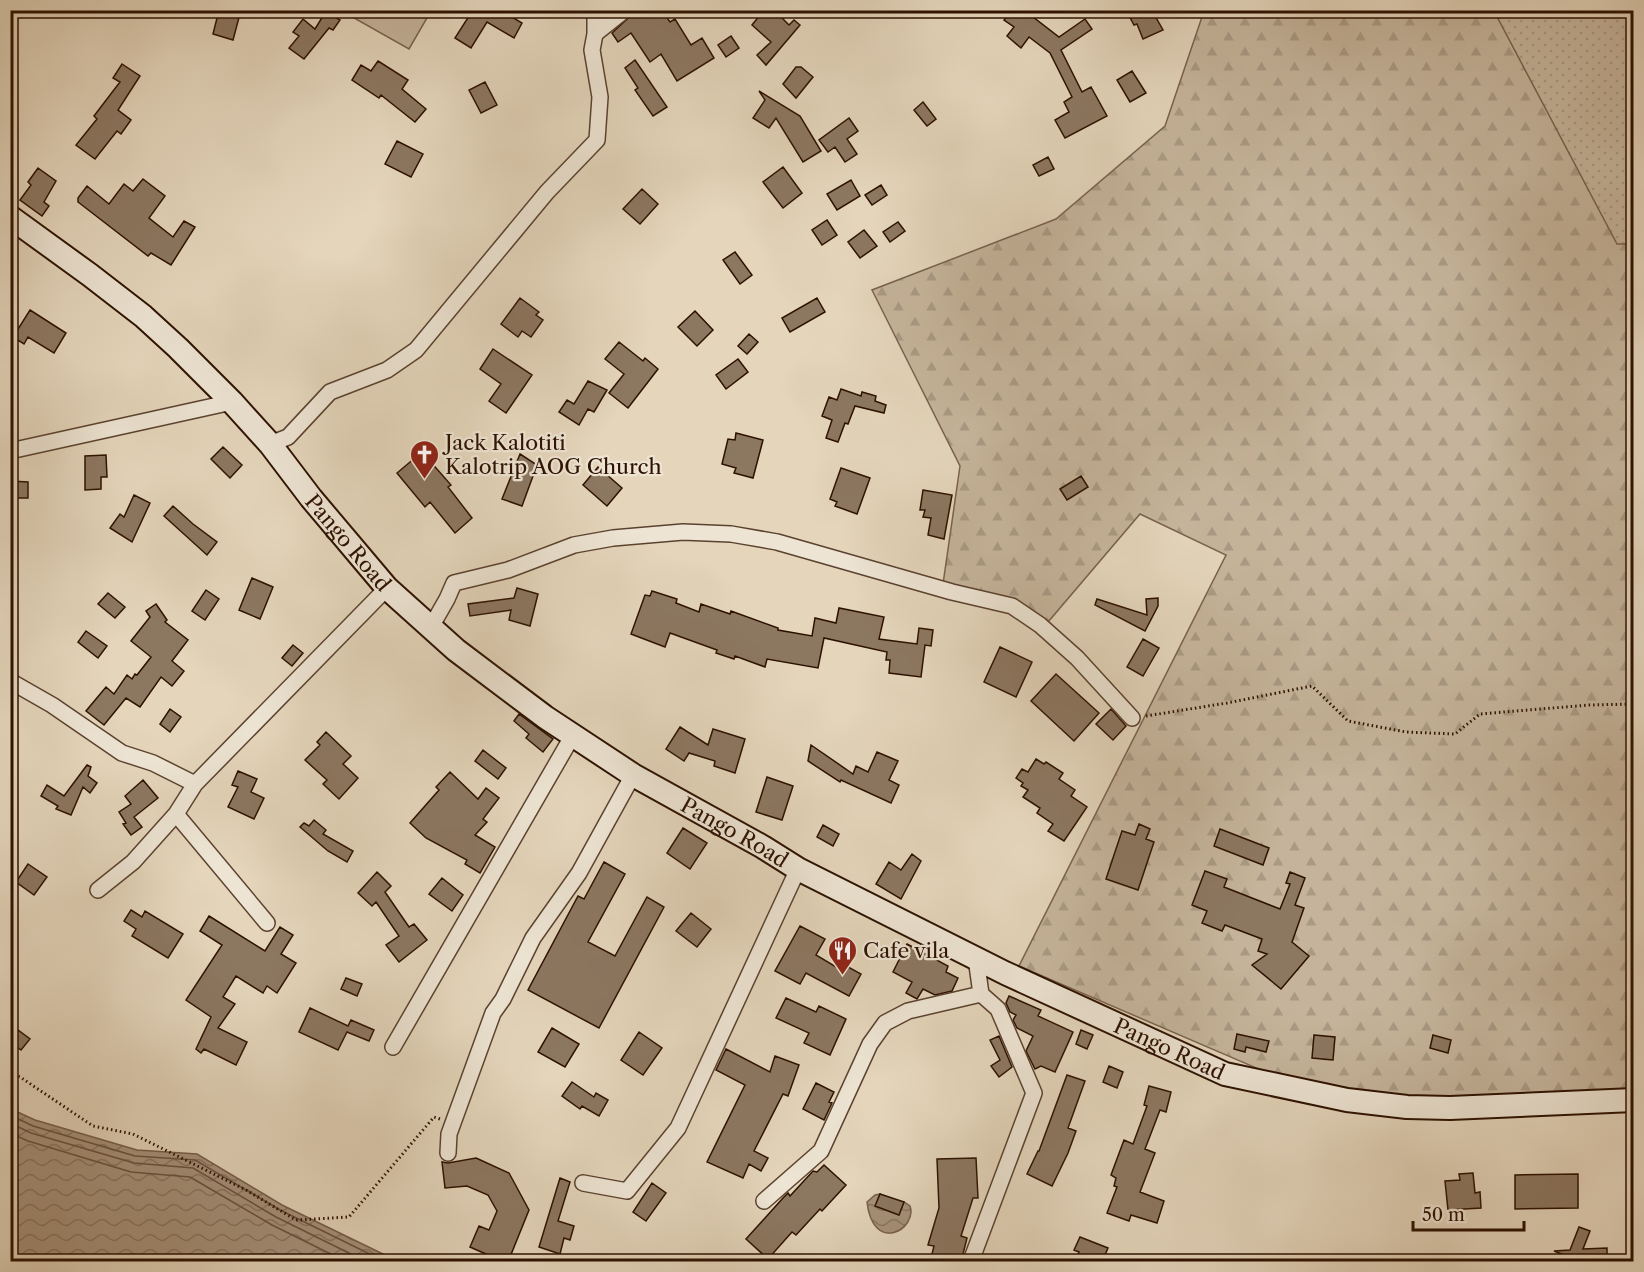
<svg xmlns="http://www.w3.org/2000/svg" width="1644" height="1272" viewBox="0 0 1644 1272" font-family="'Libre Caslon Text',serif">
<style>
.forest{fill:url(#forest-firs);stroke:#79624e;stroke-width:1.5}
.garden{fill:url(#garden-dots);stroke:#79624e;stroke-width:1.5}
.pitch{fill:#c5b49b;stroke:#79624e;stroke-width:1.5}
.water{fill:url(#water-waves);stroke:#765e4a;stroke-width:1.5}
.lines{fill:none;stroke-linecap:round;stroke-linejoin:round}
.shore{stroke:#6a523e;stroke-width:1.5}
.building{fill:#8c7761;stroke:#2d1100;stroke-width:1.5}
.street-casing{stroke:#5b422f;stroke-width:18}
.secondary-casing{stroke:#2d1100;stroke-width:26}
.path{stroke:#2d1100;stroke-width:3;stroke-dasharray:1.5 3;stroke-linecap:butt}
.street{stroke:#ede4d3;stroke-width:15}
.secondary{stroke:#ede4d3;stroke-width:22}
.labels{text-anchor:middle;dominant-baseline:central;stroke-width:4.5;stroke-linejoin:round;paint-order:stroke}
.poi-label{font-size:21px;fill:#2d1100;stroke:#ede4d3;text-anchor:start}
.street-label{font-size:21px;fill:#2d1100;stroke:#ede4d3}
</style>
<defs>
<pattern id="forest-firs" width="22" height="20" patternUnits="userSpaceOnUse" patternTransform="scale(1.5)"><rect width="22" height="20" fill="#c5b49b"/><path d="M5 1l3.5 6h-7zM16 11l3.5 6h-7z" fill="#aa9a84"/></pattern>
<pattern id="garden-dots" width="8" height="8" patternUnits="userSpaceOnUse" patternTransform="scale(1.5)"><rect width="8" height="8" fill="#c5b49b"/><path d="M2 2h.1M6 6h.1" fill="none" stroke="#aa9a84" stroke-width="1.8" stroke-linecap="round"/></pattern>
<pattern id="water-waves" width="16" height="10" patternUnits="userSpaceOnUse" patternTransform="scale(1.5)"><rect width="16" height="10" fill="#a6927b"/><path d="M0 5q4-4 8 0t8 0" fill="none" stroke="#887662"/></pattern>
</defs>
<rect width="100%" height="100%" fill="#e4d5bb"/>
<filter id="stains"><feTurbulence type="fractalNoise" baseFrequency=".00333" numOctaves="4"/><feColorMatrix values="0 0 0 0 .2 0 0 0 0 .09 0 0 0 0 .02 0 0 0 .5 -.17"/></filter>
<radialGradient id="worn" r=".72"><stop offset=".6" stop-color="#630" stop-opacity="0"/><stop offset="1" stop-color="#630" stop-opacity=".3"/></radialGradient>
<path class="forest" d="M 1204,11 L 1633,11 L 1633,1095 L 1447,1102 L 1289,1082 L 1019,966 L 1226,555 L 1140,514 L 1048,622 L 943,584 L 960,466 L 872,290 L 1056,219 L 1165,126 Z"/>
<path class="garden" d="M 1494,11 L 1633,11 L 1633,244 L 1617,244 Z"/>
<path class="pitch" d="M 349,11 L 431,10 L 431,11 L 409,49 L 347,14 Z"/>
<path class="water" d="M 11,1109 L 35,1120 L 137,1150 L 197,1154 L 282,1205 L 385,1255 L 415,1261 L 11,1261 Z
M 880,1194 L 876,1206 L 899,1215 L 904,1202 L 910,1206 C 918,1229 873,1255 867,1202 L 875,1195 Z"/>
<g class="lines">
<path class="shore" d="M 10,1115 L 33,1126 L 135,1156 L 195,1160 L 280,1210 L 386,1262
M 10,1123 L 31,1133 L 134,1163 L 193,1168 L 276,1217 L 367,1262
M 10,1133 L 28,1141 L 131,1172 L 190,1177 L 272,1225 L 347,1262"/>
</g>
<path class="building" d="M 219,10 L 241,10 L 233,40 L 213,34 Z
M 467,10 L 500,10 L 522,23 L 514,38 L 487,22 L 471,48 L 455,38 L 471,13 Z
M 637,10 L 662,10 L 670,22 L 675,19 L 691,45 L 702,38 L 714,58 L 677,81 L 661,54 L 650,62 L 631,33 L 618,42 L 612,33 Z
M 764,10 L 774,10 L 789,25 L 794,20 L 800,25 L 766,65 L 757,55 L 771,42 L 752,25 Z
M 1012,10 L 1024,10 L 1059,37 L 1085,19 L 1092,29 L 1061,50 L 1082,92 L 1091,87 L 1107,116 L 1065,138 L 1055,120 L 1069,112 L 1064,102 L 1072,97 L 1050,53 L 1029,37 L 1021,48 L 1007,36 L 1014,27 L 1004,20 Z
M 1126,10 L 1160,10 L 1154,14 L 1163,30 L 1143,39 L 1137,24 L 1134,25 Z
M 326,11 L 340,20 L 333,30 L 329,28 L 304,59 L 289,48 L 299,36 L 293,32 L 303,19 L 315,29 Z
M 731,36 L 739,48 L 726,57 L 718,45 Z
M 635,60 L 667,107 L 653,116 L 635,90 L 638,88 L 625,68 Z
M 378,61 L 408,80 L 402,89 L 426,109 L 415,122 L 381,95 L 379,98 L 352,80 L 361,65 L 371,71 Z
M 122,64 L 140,76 L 118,110 L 131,120 L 121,134 L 117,131 L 95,159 L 76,145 L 97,119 L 94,116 L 120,82 L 113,78 Z
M 796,67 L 801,67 L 813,77 L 796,98 L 783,84 Z
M 1132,71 L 1146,93 L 1130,102 L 1117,80 Z
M 485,82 L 497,105 L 481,113 L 469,90 Z
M 759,91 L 800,116 L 821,151 L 803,162 L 776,118 L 769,128 L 753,118 L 765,100 Z
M 923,102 L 936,119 L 927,126 L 914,110 Z
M 849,118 L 858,131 L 847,139 L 857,154 L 845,162 L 835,147 L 828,152 L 819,140 Z
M 397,141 L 423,154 L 411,177 L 385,164 Z
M 1048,157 L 1054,169 L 1039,176 L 1033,165 Z
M 783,167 L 802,193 L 783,208 L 763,182 Z
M 38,168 L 56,181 L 44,202 L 49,206 L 42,216 L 20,200 L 31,185 L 28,182 Z
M 143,179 L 165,196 L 149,218 L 173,237 L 184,221 L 195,227 L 171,265 L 151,253 L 148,256 L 78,202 L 78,198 L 87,186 L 109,204 L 124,184 L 133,191 Z
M 851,180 L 860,196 L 837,210 L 827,194 Z
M 881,185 L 887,195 L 872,205 L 865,195 Z
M 642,189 L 658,204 L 640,224 L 623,209 Z
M 827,220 L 837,235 L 822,245 L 812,230 Z
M 898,222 L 905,231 L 890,242 L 883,232 Z
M 864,230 L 877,246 L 860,258 L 848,242 Z
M 735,252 L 752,275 L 740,284 L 723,260 Z
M 520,298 L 539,312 L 536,315 L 543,320 L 531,337 L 522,331 L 518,337 L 501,324 Z
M 817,298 L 825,312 L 790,332 L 782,318 Z
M 30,310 L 66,333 L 54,353 L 28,337 L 24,344 L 13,337 Z
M 695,311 L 713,330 L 697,346 L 678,327 Z
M 749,334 L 758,342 L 747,354 L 738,346 Z
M 619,342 L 643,361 L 645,358 L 658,369 L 628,408 L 609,393 L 624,374 L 605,359 Z
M 493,349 L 532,375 L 506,413 L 489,401 L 501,384 L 480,369 Z
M 738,359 L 748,372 L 726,389 L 716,375 Z
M 588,381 L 607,390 L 594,412 L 588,409 L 579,425 L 559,412 L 567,400 L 574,404 Z
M 841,389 L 861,396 L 862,392 L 876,396 L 875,401 L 886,405 L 884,413 L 855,406 L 848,424 L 845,423 L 838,442 L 826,438 L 832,420 L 822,416 L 829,397 L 837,400 Z
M 736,433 L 763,440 L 753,478 L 734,473 L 736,468 L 722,464 L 728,439 L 735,440 Z
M 223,447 L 242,465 L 230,478 L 211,459 Z
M 422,452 L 451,485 L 448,487 L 472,518 L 455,533 L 430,502 L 425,507 L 397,473 Z
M 520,454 L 537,465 L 522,506 L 502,499 Z
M 106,455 L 107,477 L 101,477 L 101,489 L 85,490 L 85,456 Z
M 598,467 L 622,488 L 607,506 L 583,485 Z
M 841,468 L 870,478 L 857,514 L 835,506 L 837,502 L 830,499 Z
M 1081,476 L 1088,487 L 1067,500 L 1060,489 Z
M 10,481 L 28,482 L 28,498 L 10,498 Z
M 923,490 L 952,495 L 944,539 L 928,535 L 931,518 L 923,517 L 925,510 L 920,510 Z
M 134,495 L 150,503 L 132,542 L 110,528 L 120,514 L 124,517 Z
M 173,506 L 193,524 L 217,542 L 207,555 L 164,516 Z
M 252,578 L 273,587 L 260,619 L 239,610 Z
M 517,588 L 538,594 L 530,626 L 509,620 L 511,610 L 470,616 L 468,604 L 514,598 Z
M 206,590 L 219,599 L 205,620 L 192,611 Z
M 652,591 L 677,599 L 676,603 L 699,612 L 701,604 L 730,614 L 731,611 L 778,628 L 778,630 L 812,636 L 815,618 L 836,623 L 839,608 L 884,617 L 879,639 L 917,644 L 919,628 L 933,630 L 931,646 L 925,645 L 921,677 L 889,673 L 890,660 L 886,660 L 887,652 L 824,638 L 818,668 L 767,659 L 765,667 L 735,656 L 734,659 L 716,653 L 717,650 L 670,633 L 665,647 L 631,634 L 645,595 L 650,596 Z
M 108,593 L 125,607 L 115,618 L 98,604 Z
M 1158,598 L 1158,606 L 1145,631 L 1095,605 L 1097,599 L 1147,615 L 1146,599 Z
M 156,604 L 167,620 L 165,622 L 188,640 L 172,661 L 184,671 L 172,686 L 161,677 L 140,707 L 126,698 L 104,725 L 86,711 L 106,687 L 114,694 L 127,675 L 132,679 L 135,674 L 137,675 L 151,657 L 131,641 L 150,617 L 146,611 Z
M 86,631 L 107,646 L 98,658 L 78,642 Z
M 1143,639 L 1159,648 L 1143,676 L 1127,667 Z
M 293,645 L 303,653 L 292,666 L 282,658 Z
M 1000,647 L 1032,662 L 1016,697 L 984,682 Z
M 1056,674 L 1099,713 L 1074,741 L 1031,701 Z
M 170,709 L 181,717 L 170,732 L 160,724 Z
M 1111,709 L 1126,726 L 1113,740 L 1096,724 Z
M 519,714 L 553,739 L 543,752 L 526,738 L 529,734 L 514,721 Z
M 680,727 L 708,745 L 713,729 L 745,739 L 735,773 L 714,766 L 715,761 L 689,753 L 684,761 L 666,749 Z
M 326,732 L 351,756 L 343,764 L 358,778 L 339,799 L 323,784 L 327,780 L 305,760 L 320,745 L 317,742 Z
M 811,745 L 853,774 L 856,766 L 868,772 L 877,752 L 898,761 L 889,780 L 899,785 L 891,803 L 841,780 L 840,782 L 808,761 Z
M 483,750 L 506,768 L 498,779 L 475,761 Z
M 1036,759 L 1044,764 L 1046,762 L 1063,773 L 1059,779 L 1075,790 L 1071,796 L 1087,807 L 1064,841 L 1048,831 L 1053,824 L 1037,813 L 1040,808 L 1023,797 L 1028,790 L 1021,786 L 1023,783 L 1016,778 L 1022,769 L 1028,772 Z
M 87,765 L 91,767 L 88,776 L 97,783 L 90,793 L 83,787 L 71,815 L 56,809 L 58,806 L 41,796 L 47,785 L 64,796 Z
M 238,771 L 257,779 L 251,792 L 264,798 L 254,819 L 228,807 L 238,787 L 232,785 Z
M 450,772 L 478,799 L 486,788 L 499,798 L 483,819 L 487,822 L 475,835 L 495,847 L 480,873 L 465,864 L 467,860 L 426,838 L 410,823 L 439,790 L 436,787 Z
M 767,777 L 793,786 L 782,820 L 756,812 Z
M 143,780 L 158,798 L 134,817 L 142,827 L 131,835 L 123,824 L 126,823 L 119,812 L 131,804 L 125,796 Z
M 314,820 L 326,830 L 323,834 L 353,851 L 347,862 L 328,851 L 300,827 L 304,823 L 309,826 Z
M 1139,824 L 1150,829 L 1146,839 L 1154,842 L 1138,890 L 1106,879 L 1122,831 L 1135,835 Z
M 823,825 L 839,834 L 833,846 L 817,837 Z
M 683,828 L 707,843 L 690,869 L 667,853 Z
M 1220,829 L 1269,848 L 1263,865 L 1214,846 Z
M 912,854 L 921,861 L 901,899 L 876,884 L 889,862 L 901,870 Z
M 604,862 L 625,874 L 588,942 L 615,956 L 647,897 L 664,907 L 599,1028 L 528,990 L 578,896 L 584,899 Z
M 28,864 L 47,877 L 34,895 L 16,882 Z
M 1205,871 L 1227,879 L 1224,887 L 1280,909 L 1290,884 L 1286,883 L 1290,872 L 1305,878 L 1295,905 L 1304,908 L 1292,942 L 1309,956 L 1281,989 L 1252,965 L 1267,954 L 1258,951 L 1262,939 L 1225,925 L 1222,931 L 1202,923 L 1207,911 L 1192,905 Z
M 377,872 L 391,886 L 385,892 L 409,927 L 414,924 L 427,940 L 399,962 L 386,945 L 399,936 L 376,902 L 372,906 L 358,893 Z
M 442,878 L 463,895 L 452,911 L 429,894 Z
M 131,910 L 142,917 L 145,911 L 183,934 L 168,958 L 132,936 L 136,929 L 124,921 Z
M 691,913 L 711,929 L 697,947 L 676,931 Z
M 209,916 L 265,951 L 280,927 L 293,935 L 281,954 L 296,963 L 277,993 L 267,986 L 263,993 L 236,976 L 223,997 L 235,1004 L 218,1028 L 247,1042 L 236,1065 L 204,1049 L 201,1053 L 196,1049 L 211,1017 L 186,1000 L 222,945 L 200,931 Z
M 800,926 L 825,939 L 816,955 L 836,967 L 839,962 L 861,974 L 849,996 L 806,973 L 800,984 L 775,971 Z
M 907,944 L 948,966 L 946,972 L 958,978 L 952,991 L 935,995 L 923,989 L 917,999 L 906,993 L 912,982 L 893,972 Z
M 346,978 L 362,984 L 357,996 L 341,989 Z
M 1009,996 L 1041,1010 L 1038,1016 L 1073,1032 L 1055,1072 L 1041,1066 L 1035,1069 L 1026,1051 L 1033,1036 L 1017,1028 L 1013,1020 L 1016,1015 L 1010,1012 L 1006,1003 Z
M 786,998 L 816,1012 L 819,1006 L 846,1019 L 830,1055 L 804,1043 L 809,1033 L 776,1018 Z
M 310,1008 L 348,1026 L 351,1020 L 374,1030 L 369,1041 L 347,1032 L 338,1050 L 299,1032 Z
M 10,1024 L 30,1039 L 21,1050 L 10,1042 Z
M 552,1028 L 579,1044 L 565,1067 L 538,1052 Z
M 1081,1030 L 1093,1035 L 1087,1049 L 1076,1044 Z
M 639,1032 L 662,1048 L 643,1075 L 621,1060 Z
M 1237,1034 L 1269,1041 L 1266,1052 L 1246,1047 L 1245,1052 L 1234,1049 Z
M 1314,1035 L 1335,1037 L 1333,1060 L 1312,1058 Z
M 1433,1035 L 1451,1040 L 1448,1053 L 1430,1048 Z
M 999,1036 L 1012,1067 L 999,1077 L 991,1066 L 1000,1060 L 990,1040 Z
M 726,1049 L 770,1072 L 775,1056 L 799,1065 L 788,1096 L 783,1094 L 754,1151 L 768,1158 L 761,1171 L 749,1164 L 743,1178 L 707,1162 L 745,1085 L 716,1070 Z
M 1109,1066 L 1123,1072 L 1117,1088 L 1103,1082 Z
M 1067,1075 L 1085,1081 L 1068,1128 L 1076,1131 L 1068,1153 L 1052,1186 L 1027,1174 L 1038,1151 L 1039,1151 Z
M 572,1082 L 594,1097 L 596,1093 L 608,1100 L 599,1116 L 582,1106 L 580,1109 L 562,1096 Z
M 816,1083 L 834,1092 L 829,1102 L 832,1103 L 824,1120 L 803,1109 Z
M 1149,1086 L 1171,1092 L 1166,1112 L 1160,1110 L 1145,1149 L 1155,1153 L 1140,1192 L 1164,1201 L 1157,1223 L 1131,1215 L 1129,1221 L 1107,1213 L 1117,1187 L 1114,1186 L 1116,1178 L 1111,1175 L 1124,1140 L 1133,1144 L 1147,1106 L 1144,1105 Z
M 476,1158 L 509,1173 L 529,1210 L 508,1262 L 504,1262 L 470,1247 L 479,1226 L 489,1230 L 497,1211 L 488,1195 L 467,1186 L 445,1188 L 442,1162 L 448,1163 Z
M 976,1158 L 978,1198 L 973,1198 L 961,1236 L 967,1238 L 961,1262 L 930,1262 L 934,1246 L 928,1245 L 939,1208 L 937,1159 Z
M 824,1165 L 846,1185 L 822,1211 L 820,1209 L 796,1235 L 792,1232 L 768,1259 L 746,1239 L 783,1198 L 788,1193 L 790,1196 L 813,1171 L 817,1172 Z
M 1473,1173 L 1475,1193 L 1480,1192 L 1481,1208 L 1448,1210 L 1445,1181 L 1460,1180 L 1459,1174 Z
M 1578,1174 L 1578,1208 L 1515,1209 L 1515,1175 Z
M 560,1178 L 570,1182 L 558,1221 L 574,1226 L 570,1240 L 564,1238 L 560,1254 L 539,1247 Z
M 652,1183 L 666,1193 L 646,1221 L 633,1212 Z
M 880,1194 L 904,1202 L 899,1215 L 875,1206 Z
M 1579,1227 L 1590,1231 L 1583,1249 L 1607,1248 L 1607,1262 L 1581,1262 L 1554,1251 L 1570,1250 Z
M 1080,1237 L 1108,1248 L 1102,1262 L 1075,1262 L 1079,1252 L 1074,1250 Z"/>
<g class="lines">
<defs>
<path id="street" d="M 595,34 L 595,10
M 270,444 L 288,437 L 330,392 L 387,370 L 416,350 L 547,192 L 597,140 L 600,97 L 592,50 L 595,34 L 625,10
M 10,451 L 232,402
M 431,627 L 447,599 L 454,583 L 508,570 L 574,545 L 613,538 L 683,532 L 731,534 L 777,542 L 952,592 L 1012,606 L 1040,625 L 1077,658 L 1132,718
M 10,681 L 52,705 L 122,753 L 153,763 L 195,784
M 176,814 L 267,923
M 98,890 L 133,862 L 176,814 L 195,784 L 387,588
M 393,1047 L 573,735
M 448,1153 L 449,1134 L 493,1013 L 503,999 L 533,938 L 579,873 L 633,775
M 583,1183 L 627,1191 L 678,1128 L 798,869
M 764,1201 L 821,1151 L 870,1044 L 885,1023 L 908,1011 L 981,994
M 971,1261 L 1034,1093 L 998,1009 L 981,994 L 976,958"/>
<g id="secondary">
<path id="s1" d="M 10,217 L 90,275 L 143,316 L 178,348 L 232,402 L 270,444 L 311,498 L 387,588 L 456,650 L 545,717 L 633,775 L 763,847 L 798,869 L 1005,973 L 1225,1074 L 1347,1100 L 1407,1107 L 1450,1108 L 1634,1100"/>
</g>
</defs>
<use href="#street" class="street-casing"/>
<use href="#secondary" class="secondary-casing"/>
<path class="path" d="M 1146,716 L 1227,703 L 1312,686 L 1348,721 L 1406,732 L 1455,734 L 1480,714 L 1589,705 L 1634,704
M 10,1073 L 20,1077 L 93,1126 L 133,1134 L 246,1190 L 296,1220 L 349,1217 L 434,1117 L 440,1119"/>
<use href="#street" class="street"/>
<use href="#secondary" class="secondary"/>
</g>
<defs>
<symbol id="church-pin" viewBox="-11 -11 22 30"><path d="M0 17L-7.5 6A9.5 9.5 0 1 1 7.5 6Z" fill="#8f2418" stroke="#ede4d3"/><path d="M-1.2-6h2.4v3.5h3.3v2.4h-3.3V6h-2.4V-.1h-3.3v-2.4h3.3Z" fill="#fff"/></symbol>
<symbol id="restaurant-pin" viewBox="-11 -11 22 30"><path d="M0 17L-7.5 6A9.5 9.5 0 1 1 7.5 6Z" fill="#8f2418" stroke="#ede4d3"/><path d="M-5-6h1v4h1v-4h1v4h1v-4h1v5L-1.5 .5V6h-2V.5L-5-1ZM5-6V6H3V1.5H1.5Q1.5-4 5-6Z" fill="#fff"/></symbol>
</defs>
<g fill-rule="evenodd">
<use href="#church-pin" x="408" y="438" width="33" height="45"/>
<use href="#restaurant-pin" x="826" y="934" width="33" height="45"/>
</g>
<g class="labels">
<g class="poi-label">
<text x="445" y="442">Jack Kalotiti<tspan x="445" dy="24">Kalotrip AOG Church</tspan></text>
<text x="863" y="950">Cafe vila</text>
</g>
<g class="street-label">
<text stroke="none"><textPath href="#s1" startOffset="472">Pango Road</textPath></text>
<text stroke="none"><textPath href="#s1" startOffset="958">Pango Road</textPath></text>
<text stroke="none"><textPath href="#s1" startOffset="1444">Pango Road</textPath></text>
</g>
</g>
<rect width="1644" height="1272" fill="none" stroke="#e4d5bb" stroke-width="36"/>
<rect x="12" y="12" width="1620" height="1248" fill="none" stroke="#2d1100" stroke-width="3"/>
<rect x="18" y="18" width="1608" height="1236" fill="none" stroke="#2d1100" stroke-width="1.5"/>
<path d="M1413 1221v9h111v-9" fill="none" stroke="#2d1100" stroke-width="3"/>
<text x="1422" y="1221" font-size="18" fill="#2d1100" stroke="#ede4d3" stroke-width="4.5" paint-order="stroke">50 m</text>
<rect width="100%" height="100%" filter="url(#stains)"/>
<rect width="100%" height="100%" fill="url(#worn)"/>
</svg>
